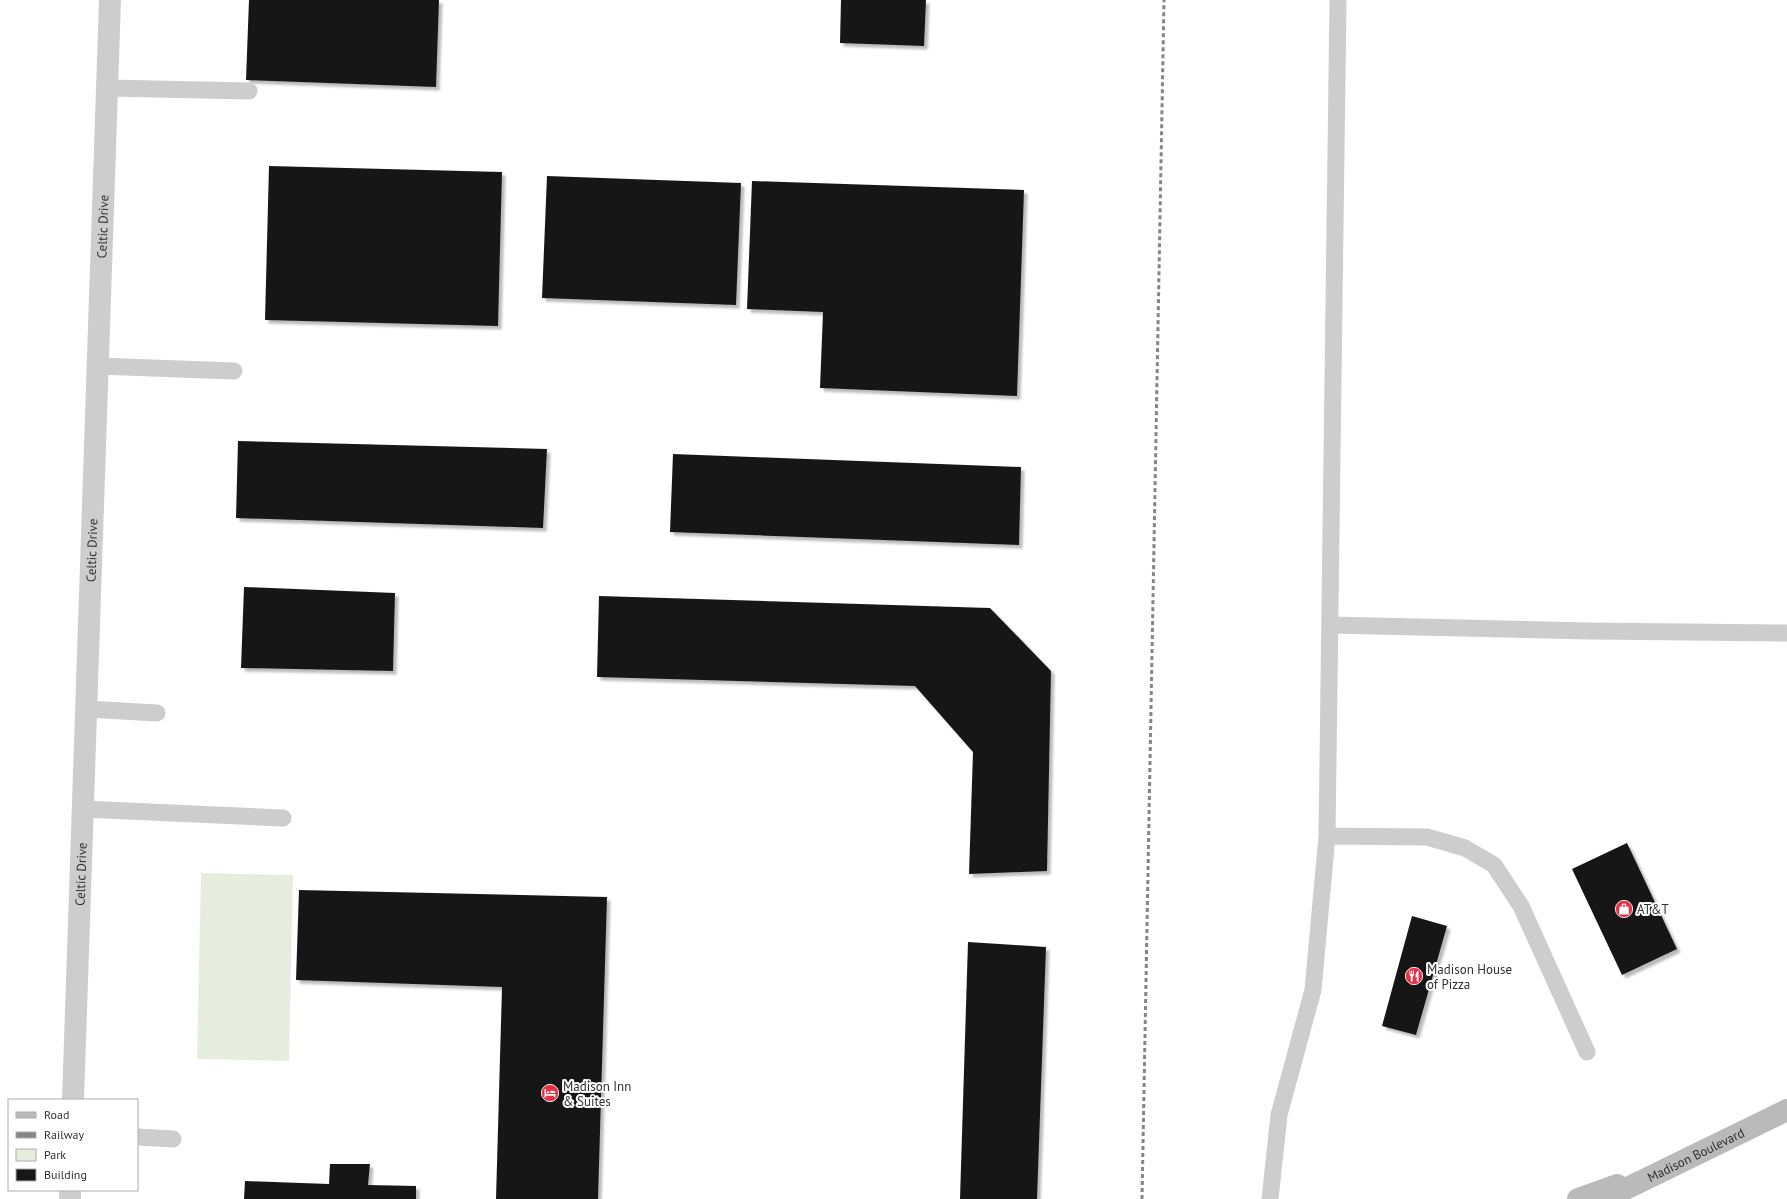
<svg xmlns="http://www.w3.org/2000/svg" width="1787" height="1199" viewBox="0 0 1787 1199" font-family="'PT Sans',sans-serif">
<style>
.green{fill:#e7edde}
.building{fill:#171717;filter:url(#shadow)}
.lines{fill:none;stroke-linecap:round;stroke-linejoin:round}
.service{stroke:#cdcdcd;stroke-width:17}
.minor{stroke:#cdcdcd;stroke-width:22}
.secondary{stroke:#bababa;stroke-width:22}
.rail{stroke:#858585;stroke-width:3;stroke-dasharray:4 3;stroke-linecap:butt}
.labels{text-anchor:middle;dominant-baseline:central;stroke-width:4;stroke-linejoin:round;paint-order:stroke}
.street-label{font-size:13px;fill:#303030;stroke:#fff}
.poi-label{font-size:13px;fill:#303030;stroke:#fff;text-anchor:start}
</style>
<defs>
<filter id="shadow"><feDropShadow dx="3.5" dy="3.5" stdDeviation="1" flood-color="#0004"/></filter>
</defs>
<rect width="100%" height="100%" fill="#fff"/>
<path class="green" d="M 201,873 L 293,875 L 289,1061 L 197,1059 Z"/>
<path class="building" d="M 249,0 L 439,0 L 436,87 L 246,80 Z
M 841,0 L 926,0 L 924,46 L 840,43 Z
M 269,166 L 502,172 L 498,326 L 265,320 Z
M 547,176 L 741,183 L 736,305 L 542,298 Z
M 752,181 L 1024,190 L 1017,396 L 820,388 L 823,312 L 747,309 Z
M 238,441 L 547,449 L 543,528 L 236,518 Z
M 673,454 L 1021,467 L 1019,545 L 670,532 Z
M 244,587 L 395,593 L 393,671 L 241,668 Z
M 599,596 L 990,608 L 1051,671 L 1047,871 L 969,874 L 973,752 L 915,686 L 597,677 Z
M 1627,843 L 1677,949 L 1622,975 L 1572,869 Z
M 299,890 L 607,897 L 598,1199 L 496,1199 L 502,987 L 296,980 Z
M 1412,916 L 1447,926 L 1416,1035 L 1382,1026 Z
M 968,942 L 1046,947 L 1037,1199 L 960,1199 Z
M 330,1164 L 370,1164 L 368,1185 L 416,1186 L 416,1199 L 244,1199 L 245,1181 L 329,1184 Z"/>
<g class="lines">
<path class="service" d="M 108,88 L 249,91
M 98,366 L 234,371
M 1331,625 L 1590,631 L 1787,633
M 87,709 L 157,713
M 83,809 L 283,818
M 1327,836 L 1427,837 L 1465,848 L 1494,865 L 1521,906 L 1587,1052
M 137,1137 L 173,1139
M 1270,1199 L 1279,1115 L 1313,990 L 1327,836 L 1338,0"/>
<g class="minor">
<path id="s1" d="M 73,1100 L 110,0"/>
<path d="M 70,1199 L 70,1190"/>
</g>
<g class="secondary">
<path d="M 1578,1199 L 1617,1185"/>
<path id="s2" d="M 1605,1199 L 1787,1110"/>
</g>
<path class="rail" d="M 1142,1199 L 1164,0"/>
</g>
<defs>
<symbol id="shop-disc" viewBox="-11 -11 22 22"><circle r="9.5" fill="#e83147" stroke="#fff"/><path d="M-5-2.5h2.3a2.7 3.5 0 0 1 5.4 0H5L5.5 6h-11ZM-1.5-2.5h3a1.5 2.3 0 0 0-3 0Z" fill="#fff"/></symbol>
<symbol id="restaurant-disc" viewBox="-11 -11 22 22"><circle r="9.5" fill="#e83147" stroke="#fff"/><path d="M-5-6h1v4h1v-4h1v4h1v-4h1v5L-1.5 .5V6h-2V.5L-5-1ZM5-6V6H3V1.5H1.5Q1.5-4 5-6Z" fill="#fff"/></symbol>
<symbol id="hotel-disc" viewBox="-11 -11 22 22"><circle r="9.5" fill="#e83147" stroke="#fff"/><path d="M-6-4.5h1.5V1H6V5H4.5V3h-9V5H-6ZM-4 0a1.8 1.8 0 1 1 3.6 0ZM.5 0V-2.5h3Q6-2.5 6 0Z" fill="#fff"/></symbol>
</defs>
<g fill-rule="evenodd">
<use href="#shop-disc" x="1614" y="899" width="20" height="20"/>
<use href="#restaurant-disc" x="1404" y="966" width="20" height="20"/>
<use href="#hotel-disc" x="540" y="1083" width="20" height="20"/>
</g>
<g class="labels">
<g class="street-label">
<text stroke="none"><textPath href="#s1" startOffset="874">Celtic Drive</textPath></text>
<text stroke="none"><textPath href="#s1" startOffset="550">Celtic Drive</textPath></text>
<text stroke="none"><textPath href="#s1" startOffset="226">Celtic Drive</textPath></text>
<text stroke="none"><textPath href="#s2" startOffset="101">Madison Boulevard</textPath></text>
</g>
<g class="poi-label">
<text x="1637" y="909">AT&amp;T</text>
<text x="1427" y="969">Madison House<tspan x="1427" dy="15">of Pizza</tspan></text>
<text x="563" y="1086">Madison Inn<tspan x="563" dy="15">&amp; Suites</tspan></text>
</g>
</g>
<rect x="8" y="1099" width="130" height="92" fill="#ffffff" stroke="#acacac"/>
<rect x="16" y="1112" width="20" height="6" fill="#bababa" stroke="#acacac"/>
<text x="44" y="1119" font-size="12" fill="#303030">Road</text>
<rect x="16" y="1132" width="20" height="6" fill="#858585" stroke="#acacac"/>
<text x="44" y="1139" font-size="12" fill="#303030">Railway</text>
<rect x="16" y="1149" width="20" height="12" fill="#e7edde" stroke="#acacac"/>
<text x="44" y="1159" font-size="12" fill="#303030">Park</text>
<rect x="16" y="1169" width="20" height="12" fill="#171717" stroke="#acacac"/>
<text x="44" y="1179" font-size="12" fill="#303030">Building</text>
</svg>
